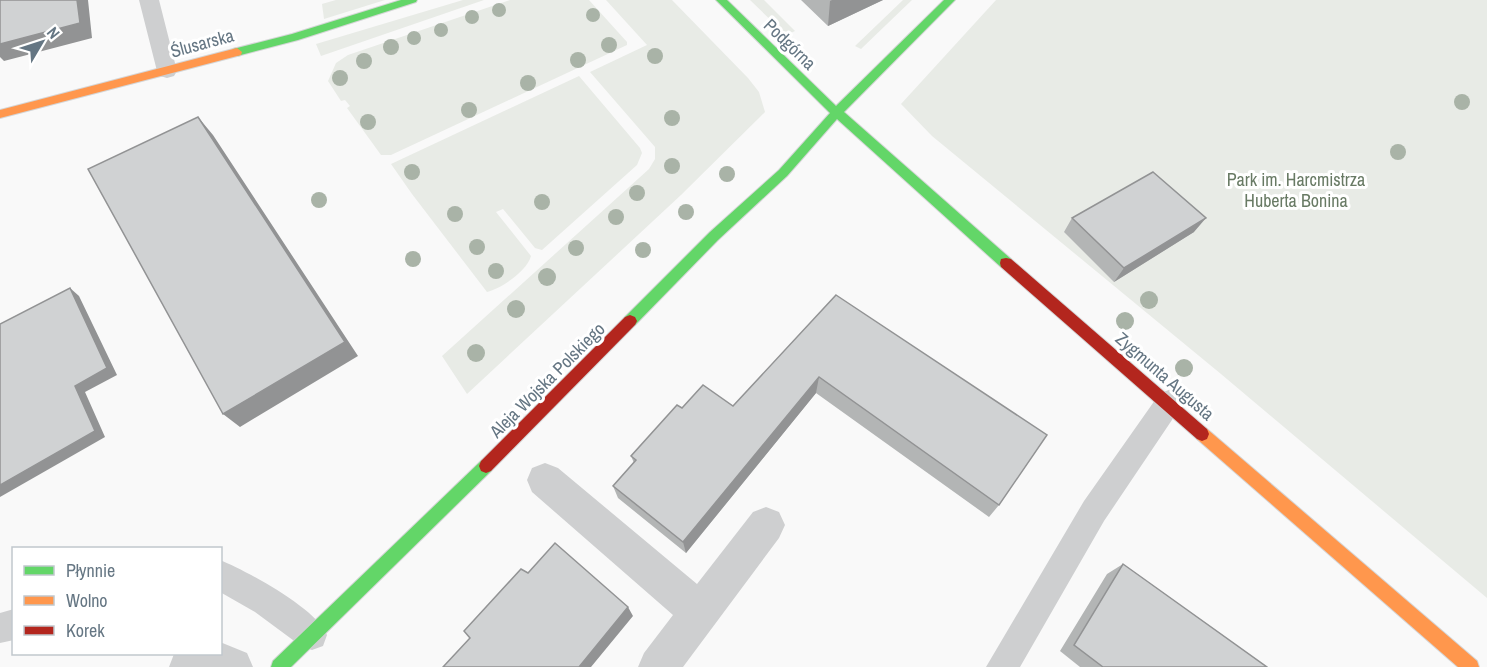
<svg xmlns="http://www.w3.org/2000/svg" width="1487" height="667" viewBox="0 0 1487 667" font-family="'Archivo Narrow',sans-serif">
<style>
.green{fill:#e8ebe6}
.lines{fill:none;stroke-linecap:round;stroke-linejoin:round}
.fast-casing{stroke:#d5d6d7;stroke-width:2}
.slow-casing{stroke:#d5d6d7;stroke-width:2}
.jam-casing{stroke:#d5d6d7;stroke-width:2}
.lane{fill:#cecfd0;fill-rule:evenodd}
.street{fill:#cecfd0;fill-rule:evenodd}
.fast{fill:#63d668;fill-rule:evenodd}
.slow{fill:#ff974d;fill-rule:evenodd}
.jam{fill:#b3261e;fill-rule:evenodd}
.tree{fill:#a9b3a7}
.wall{fill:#b3b5b5}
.shaded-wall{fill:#929394}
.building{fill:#d0d2d3;stroke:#929394;stroke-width:1.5}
.labels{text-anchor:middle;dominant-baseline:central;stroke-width:6;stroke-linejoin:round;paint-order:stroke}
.street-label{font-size:18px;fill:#657683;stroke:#fff}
.park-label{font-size:18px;fill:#687a64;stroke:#fff}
</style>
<rect width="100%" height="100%" fill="#f9f9f9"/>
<path class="green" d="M 336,0 L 385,0 L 324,19 L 322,4 Z
M 463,0 L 484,0 L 321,56 L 316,44 Z
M 510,0 L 589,0 L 627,42 L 627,45 L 391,155 L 381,155 L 347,108 L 350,106 L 345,100 L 341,101 L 328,81 L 336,63 L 348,55 Z
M 606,0 L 672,0 L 748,78 L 759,92 L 765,112 L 681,195 L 467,394 L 442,356 L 649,169 L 655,159 L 655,147 L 590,72 L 647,45 Z
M 750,0 L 764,0 L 795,31 L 786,35 Z
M 903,0 L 912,0 L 861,49 L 855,46 Z
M 996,0 L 1487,0 L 1487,598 L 1221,374 L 932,136 L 901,104 Z
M 579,76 L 640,148 L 642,153 L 637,165 L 542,250 L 535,248 L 503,209 L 496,212 L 531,256 C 527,271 502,288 487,292 L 412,194 L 391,164 Z"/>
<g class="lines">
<defs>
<path id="fast" d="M 401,0 L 417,0 L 416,2 L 298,40 L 237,56 L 232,52 L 233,49 L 292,34 Z
M 716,0 L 727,0 L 836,106 L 944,0 L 955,0 L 844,112 L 1011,259 L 1012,263 L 1011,267 L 1001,267 L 837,119 L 787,176 L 718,240 L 635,325 L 625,325 L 623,321 L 625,317 L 710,232 L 779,170 L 830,113 Z
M 486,459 L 491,461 L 493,466 L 491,471 L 291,667 L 271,667 L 273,661 L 481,461 Z"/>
<path id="slow" d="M 237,48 L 242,52 L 241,55 L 0,118 L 0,110 Z
M 1202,427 L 1207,429 L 1477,661 L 1479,667 L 1458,667 L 1197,439 L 1195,434 L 1197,429 Z"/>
<path id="jam" d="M 1006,258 L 1011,259 L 1207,429 L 1209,434 L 1207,439 L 1202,441 L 1197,439 L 1001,267 L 1000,263 L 1001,259 Z
M 630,315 L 635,317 L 637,321 L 635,325 L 491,471 L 486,473 L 481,471 L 479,466 L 481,461 L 625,317 Z"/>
</defs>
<use href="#fast" class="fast-casing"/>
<use href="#slow" class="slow-casing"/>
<use href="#jam" class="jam-casing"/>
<path class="lane" d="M 139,0 L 159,0 L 177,71 L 174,76 L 167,78 L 160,76 L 157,71 Z
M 1169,390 L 1178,393 L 1182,402 L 1178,411 L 1104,521 L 1020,667 L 986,667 L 1084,501 L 1160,393 Z
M 220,560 C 247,571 317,609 327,635 L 323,646 L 312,650 L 301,646 L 255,612 L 220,592 Z
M 14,609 L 14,640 L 0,643 L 0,613 Z"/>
<path class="street" d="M 545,463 L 558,468 L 697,584 L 753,512 L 766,507 L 779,512 L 785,525 L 779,538 L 683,667 L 638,667 L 644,653 L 673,615 L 532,492 L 527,480 L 532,468 Z
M 220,642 L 247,653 L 253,667 L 169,667 L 174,654 L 220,654 Z"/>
<use href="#fast" class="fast"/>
<use href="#slow" class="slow"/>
<use href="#jam" class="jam"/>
</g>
<g class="tree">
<circle cx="499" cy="10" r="7"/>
<circle cx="593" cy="15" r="7"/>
<circle cx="472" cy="17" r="7"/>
<circle cx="441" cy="30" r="7"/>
<circle cx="414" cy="38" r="7"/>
<circle cx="609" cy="45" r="8"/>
<circle cx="391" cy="47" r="8"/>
<circle cx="655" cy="56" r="8"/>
<circle cx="578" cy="60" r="8"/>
<circle cx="364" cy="61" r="8"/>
<circle cx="340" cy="78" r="8"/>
<circle cx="528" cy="83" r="8"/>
<circle cx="1462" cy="102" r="8"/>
<circle cx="469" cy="110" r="8"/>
<circle cx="672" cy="118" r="8"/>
<circle cx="368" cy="122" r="8"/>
<circle cx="1398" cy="152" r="8"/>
<circle cx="672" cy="166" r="8"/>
<circle cx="412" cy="172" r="8"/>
<circle cx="727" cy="174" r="8"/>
<circle cx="637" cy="193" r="8"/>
<circle cx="319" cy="200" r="8"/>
<circle cx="542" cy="202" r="8"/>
<circle cx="686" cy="212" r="8"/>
<circle cx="455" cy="214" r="8"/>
<circle cx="616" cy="217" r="8"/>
<circle cx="477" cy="247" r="8"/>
<circle cx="576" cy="248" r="8"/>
<circle cx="643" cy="250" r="8"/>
<circle cx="413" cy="259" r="8"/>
<circle cx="496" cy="271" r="8"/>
<circle cx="547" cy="277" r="9"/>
<circle cx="1149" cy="300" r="9"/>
<circle cx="516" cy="309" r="9"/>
<circle cx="1125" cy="321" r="9"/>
<circle cx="476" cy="353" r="9"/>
<circle cx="1184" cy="368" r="9"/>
</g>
<path class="wall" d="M 801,0 L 883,0 L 828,26 Z
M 1072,218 L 1194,232 L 1114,282 L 1064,232 Z
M 836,295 L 999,505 L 989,517 L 816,393 L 686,553 L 618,498 L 613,486 L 634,463 L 631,456 L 682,408 L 733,406 Z
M 1123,564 L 1267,667 L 1080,667 L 1060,651 L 1107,574 Z"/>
<path class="shaded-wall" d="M 77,0 L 88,0 L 92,38 L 4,61 L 0,57 L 0,44 Z
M 832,0 L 883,0 L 828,26 L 830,1 Z
M 198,117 L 213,135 L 358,356 L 240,427 L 223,414 Z
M 1206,218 L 1194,232 L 1114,282 L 1124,268 Z
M 70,288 L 79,296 L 117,375 L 85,392 L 105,437 L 0,497 L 0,485 L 75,386 Z
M 819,377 L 816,393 L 686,553 L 683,542 Z
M 628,607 L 633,616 L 591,667 L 579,667 Z"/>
<path class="building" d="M 0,0 L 77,0 L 80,23 L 0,44 Z
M 198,117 L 345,342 L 223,414 L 88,169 Z
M 1153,172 L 1206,218 L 1124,268 L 1072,218 Z
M 70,288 L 107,368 L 75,386 L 95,431 L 0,485 L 0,324 Z
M 836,295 L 1047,435 L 999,505 L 819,377 L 683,542 L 613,486 L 636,460 L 631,456 L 677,405 L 682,408 L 703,385 L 733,406 Z
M 555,543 L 628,607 L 579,667 L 443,667 L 470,638 L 464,631 L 521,569 L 528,573 Z
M 1123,564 L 1267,667 L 1103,667 L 1074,645 Z"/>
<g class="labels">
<g class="street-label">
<text transform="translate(202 43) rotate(-15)">Ślusarska</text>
<text transform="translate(790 44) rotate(44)">Podgórna</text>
<text transform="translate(1165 376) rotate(41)">Zygmunta Augusta</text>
<text transform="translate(547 380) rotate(-45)">Aleja Wojska Polskiego</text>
</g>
<g class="park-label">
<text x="1296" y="179">Park im. Harcmistrza<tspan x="1296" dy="21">Huberta Bonina</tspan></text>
</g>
</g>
<rect x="12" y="547" width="210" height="108" fill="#ffffff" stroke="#c1c8cd" stroke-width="1.5"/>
<rect x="24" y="566" width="30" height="9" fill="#63d668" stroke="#c1c8cd" stroke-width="1.5"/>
<text x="66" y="577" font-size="18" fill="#657683">Płynnie</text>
<rect x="24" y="596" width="30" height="9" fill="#ff974d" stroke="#c1c8cd" stroke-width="1.5"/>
<text x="66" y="607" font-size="18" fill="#657683">Wolno</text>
<rect x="24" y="626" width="30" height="9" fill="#b3261e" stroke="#c1c8cd" stroke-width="1.5"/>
<text x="66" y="637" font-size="18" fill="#657683">Korek</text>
<g transform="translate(42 42) rotate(51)" stroke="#ffffff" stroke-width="4.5" paint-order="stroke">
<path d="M0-4.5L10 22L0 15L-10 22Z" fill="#657683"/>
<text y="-9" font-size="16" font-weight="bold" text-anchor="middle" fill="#657683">N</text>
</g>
</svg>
